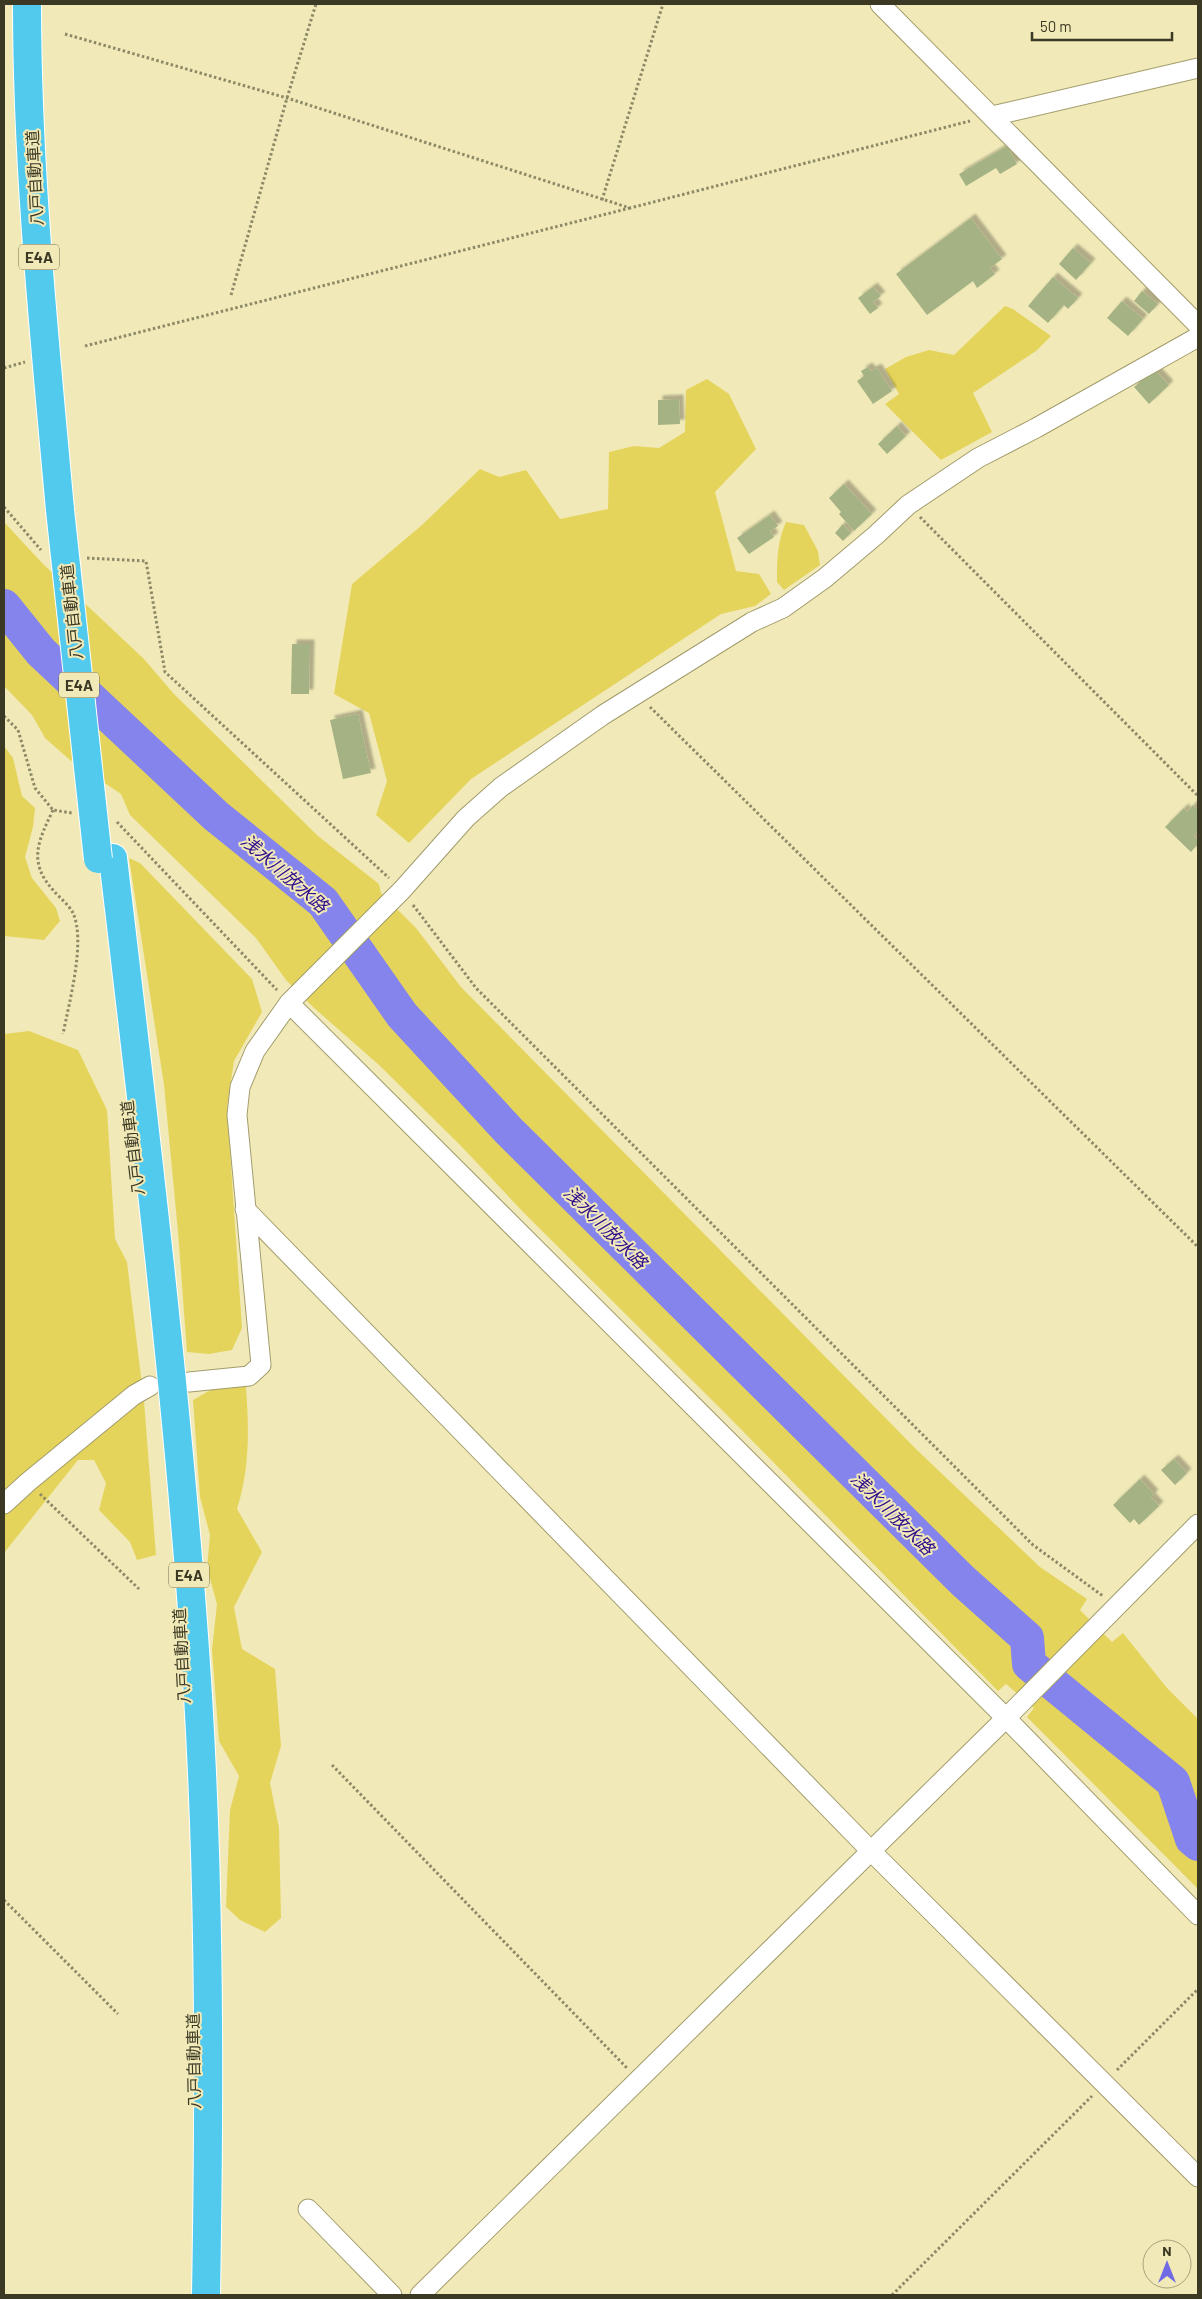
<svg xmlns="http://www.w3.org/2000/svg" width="1202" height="2299" viewBox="0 0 1202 2299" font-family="Barlow,'Noto Sans JP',sans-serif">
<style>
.green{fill:#e5d45b}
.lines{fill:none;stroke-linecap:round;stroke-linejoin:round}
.river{stroke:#8484ec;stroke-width:34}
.building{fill:#a5b284;filter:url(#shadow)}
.minor-casing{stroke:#a29c6c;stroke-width:21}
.highway-casing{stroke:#fff;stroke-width:30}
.path{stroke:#8d8867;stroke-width:3;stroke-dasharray:2.5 2.5;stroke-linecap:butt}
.minor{stroke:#fff;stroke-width:19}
.highway{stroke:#51caee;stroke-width:28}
.highway-bridge-casing{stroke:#fff;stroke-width:30;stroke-linecap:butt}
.highway-bridge{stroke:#51caee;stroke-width:28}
.labels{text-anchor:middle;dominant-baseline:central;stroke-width:4;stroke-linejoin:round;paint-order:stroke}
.shield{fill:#f1eab8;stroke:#726d50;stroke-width:1}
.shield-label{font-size:15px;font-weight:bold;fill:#3b3824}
.street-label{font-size:16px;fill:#3b3824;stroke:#f1eab8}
.water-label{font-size:18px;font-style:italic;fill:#2f0f8d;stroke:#f1eab8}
</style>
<defs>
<filter id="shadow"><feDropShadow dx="4.5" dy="-4.5" stdDeviation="1" flood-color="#0004"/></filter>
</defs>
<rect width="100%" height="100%" fill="#f1eab8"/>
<path class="green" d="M 1005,306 L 1013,309 L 1051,336 L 1036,351 L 973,393 L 992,432 L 941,460 L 885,404 L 899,394 L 885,369 L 906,357 L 929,350 L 954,355 Z
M 707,379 L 729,394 L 756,449 L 715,492 L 736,571 L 759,574 L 771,594 L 755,606 L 721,614 L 471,779 L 409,843 L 376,815 L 387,781 L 369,713 L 334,694 L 352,584 L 422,525 L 480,469 L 499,477 L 526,470 L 560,519 L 608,509 L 609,452 L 634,446 L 659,448 L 685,432 L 686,390 Z
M 4,522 L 43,564 L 144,659 L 173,693 L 318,836 L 379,884 L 381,893 L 416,928 L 461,987 L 917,1450 L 1040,1567 L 1087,1599 L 1080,1610 L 1112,1642 L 1123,1633 L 1167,1688 L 1198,1719 L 1198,1889 L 1027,1717 L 1034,1708 L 1006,1684 L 998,1691 L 724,1412 L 524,1213 L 461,1146 L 379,1065 L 313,1007 L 286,980 L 256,938 L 130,815 L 121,794 L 70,760 L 45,738 L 32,715 L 4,686 Z
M 786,522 L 804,525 L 818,551 L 820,565 L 784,590 L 777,582 C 777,560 777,542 786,522 Z
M 4,746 L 13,758 L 22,796 L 35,808 L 33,827 L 25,857 L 32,878 L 56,908 L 60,921 L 44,940 L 4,936 Z
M 129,858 L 140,863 L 252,979 L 262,1012 L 234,1061 L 227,1107 L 242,1328 L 232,1350 L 209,1354 L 187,1352 L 178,1232 L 164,1085 Z
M 29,1031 L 78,1050 L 107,1110 L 115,1239 L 127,1262 L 144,1401 L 156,1555 L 137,1560 L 130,1542 L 99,1510 L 106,1483 L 94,1460 L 78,1460 L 4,1553 L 4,1034 Z
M 216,1387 L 246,1387 C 249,1429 250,1468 237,1509 L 262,1552 L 234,1607 L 242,1649 L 275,1669 L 281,1746 L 270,1783 L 279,1828 L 281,1918 L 265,1932 L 240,1920 L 226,1907 L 230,1810 L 239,1776 L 219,1741 L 212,1650 L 217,1604 L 207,1568 L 210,1535 L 200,1497 L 193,1400 Z"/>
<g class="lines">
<path class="river" d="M 4,606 L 41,652 L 216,816 L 323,902 L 402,1015 L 508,1130 L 963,1581 L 1027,1638 L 1029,1664 L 1173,1782 L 1192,1839 L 1198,1844"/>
</g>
<path class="building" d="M 1007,146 L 1017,164 L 1000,174 L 996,168 L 966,186 L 959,174 Z
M 971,218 L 1002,259 L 990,268 L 995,274 L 977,288 L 973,281 L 927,315 L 896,274 Z
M 1073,248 L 1091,263 L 1076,280 L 1059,264 Z
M 1053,277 L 1078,298 L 1068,309 L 1064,305 L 1048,323 L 1028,306 Z
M 873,287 L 881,296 L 873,302 L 878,308 L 870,314 L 858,298 Z
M 1142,291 L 1158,304 L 1149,314 L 1134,301 Z
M 1122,301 L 1143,319 L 1128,336 L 1107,318 Z
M 868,367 L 871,371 L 877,368 L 892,391 L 873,404 L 857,381 L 864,376 L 861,371 Z
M 1154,369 L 1169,385 L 1149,404 L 1134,387 Z
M 679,399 L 680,424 L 658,425 L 658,400 Z
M 897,426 L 906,436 L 887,454 L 878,444 Z
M 844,484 L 872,514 L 854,531 L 839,514 L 841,512 L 829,498 Z
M 770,515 L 778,526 L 770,531 L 774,537 L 749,554 L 737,538 Z
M 843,524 L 851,533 L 843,541 L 835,533 Z
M 292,644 L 310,644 L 309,694 L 291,694 Z
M 358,714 L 371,773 L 343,779 L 330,720 Z
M 1193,805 L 1198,810 L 1198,831 L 1194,835 L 1198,840 L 1198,844 L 1191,852 L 1165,827 L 1184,808 L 1187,812 Z
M 1174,1459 L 1187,1473 L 1175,1485 L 1161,1470 Z
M 1140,1479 L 1154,1494 L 1151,1497 L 1159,1506 L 1139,1525 L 1134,1519 L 1130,1523 L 1113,1505 Z"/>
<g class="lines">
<defs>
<path id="minor" d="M 880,4 L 1198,325
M 992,116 L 1198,68
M 289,1003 L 1006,1718 L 1198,1915
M 245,1209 L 870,1850 L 1198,2177
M 189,1382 L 249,1376 L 261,1365 L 237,1115 L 240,1087 L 255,1051 L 289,1003 L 402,890 L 466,818 L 501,787 L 603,715 L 752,622 L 783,608 L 825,578 L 876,535 L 908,505 L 978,458 L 1036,428 L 1198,337
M 4,1504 L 28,1482 L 134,1395 L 150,1386
M 308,2209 L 392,2295
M 420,2295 L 1006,1718 L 1198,1524"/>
<path id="highway" d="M 27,4 C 27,173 45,342 60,510
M 113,858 C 143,1112 174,1366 193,1622 C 210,1845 210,2071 206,2295"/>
</defs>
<use href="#minor" class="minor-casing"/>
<use href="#highway" class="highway-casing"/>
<path class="path" d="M 65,34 L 287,98 L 630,208 L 970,121
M 602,200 L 663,4
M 231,295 L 287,98 L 316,4
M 85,346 L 630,208
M 4,368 L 25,362
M 4,507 L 41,550
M 920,517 L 1198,796
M 87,558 L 146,561 L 165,672 L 389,878
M 650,707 L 1198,1247
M 4,716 L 18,730 L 35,788 L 53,810 L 72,813
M 53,810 C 39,840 27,861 53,890 C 59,897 69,905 73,913 C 86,941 69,1003 63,1034
M 117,822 L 277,990
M 413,905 L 476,988 L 1033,1545 L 1103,1596
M 40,1494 L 139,1589
M 332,1765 L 627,2068
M 4,1900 L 118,2014
M 1117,2070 L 1198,1989
M 892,2295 L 1092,2096"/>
<use href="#minor" class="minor"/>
<use href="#highway" class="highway"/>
<defs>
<path id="highway-bridge" d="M 60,510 L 98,859"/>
</defs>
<use href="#highway-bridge" class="highway-bridge-casing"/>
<use href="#highway-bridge" class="highway-bridge"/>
</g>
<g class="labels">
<g class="shield">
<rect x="19" y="244.5" width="40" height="25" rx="4"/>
<rect x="59" y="672.5" width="40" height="25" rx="4"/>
<rect x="169" y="1562.5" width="40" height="25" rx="4"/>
</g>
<g class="shield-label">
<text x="39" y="257">E4A</text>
<text x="79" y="685">E4A</text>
<text x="189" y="1575">E4A</text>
</g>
<g class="street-label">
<text transform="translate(34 178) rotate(-93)">八戸自動車道</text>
<text transform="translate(71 612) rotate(-96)">八戸自動車道</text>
<text transform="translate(132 1148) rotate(-97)">八戸自動車道</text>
<text transform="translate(181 1656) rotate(-93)">八戸自動車道</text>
<text transform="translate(193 2061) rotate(-91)">八戸自動車道</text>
</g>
<g class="water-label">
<text transform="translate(285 873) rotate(41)">浅水川放水路</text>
<text transform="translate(606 1227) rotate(45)">浅水川放水路</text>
<text transform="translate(893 1513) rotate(45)">浅水川放水路</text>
</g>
</g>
<rect width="1202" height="2299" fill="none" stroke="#3b3824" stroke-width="10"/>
<g transform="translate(1167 2264)"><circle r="24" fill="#f1eab8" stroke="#a8a37d"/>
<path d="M0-4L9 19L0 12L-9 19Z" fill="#706be5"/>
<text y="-8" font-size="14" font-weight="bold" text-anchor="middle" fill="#3b3824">N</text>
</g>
<path d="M1032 32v8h140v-8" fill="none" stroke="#3b3824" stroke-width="2.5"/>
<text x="1040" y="32" font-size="15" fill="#3b3824" stroke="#f1eab8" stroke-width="4" paint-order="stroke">50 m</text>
</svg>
